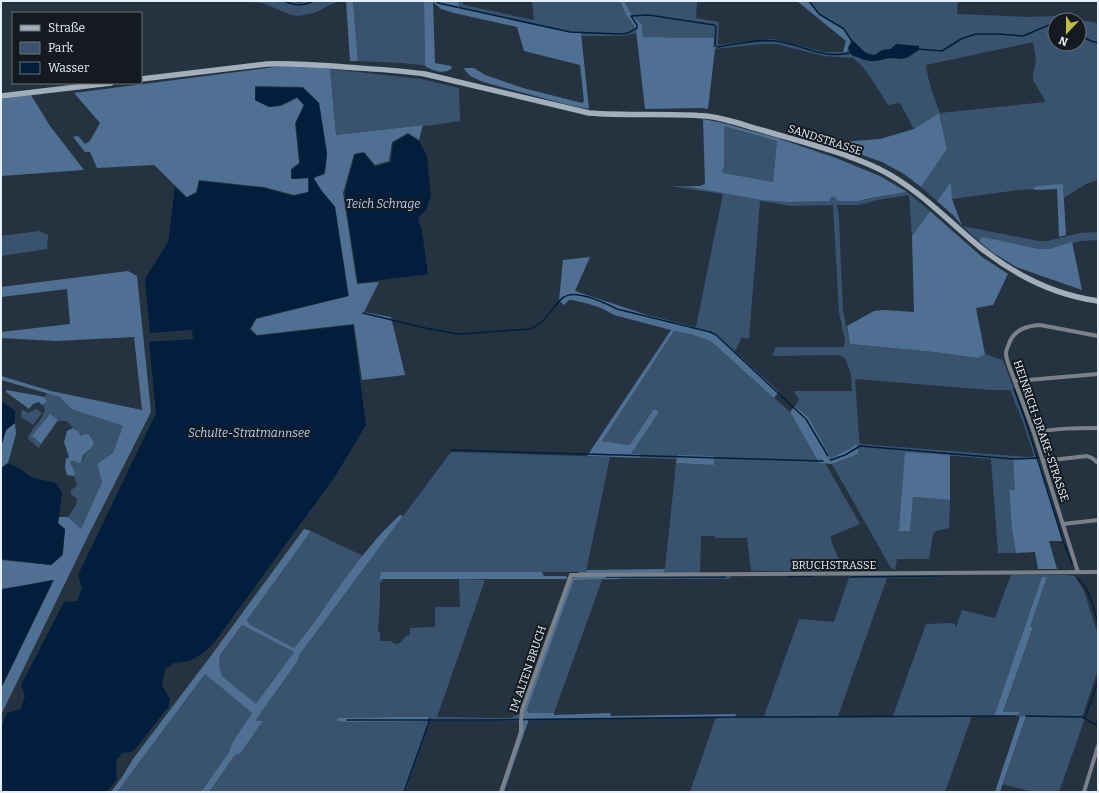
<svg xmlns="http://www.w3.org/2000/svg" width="1099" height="793" viewBox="0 0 1099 793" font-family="Bitter,serif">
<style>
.green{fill:#39536f;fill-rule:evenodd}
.forest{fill:#4f7093;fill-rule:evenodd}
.water{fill:#011f3c}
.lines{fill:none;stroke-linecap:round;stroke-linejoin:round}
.stream{stroke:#011f3c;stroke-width:1.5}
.street{stroke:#7a8189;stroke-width:4}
.secondary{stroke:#a3aebb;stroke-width:5.5}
.labels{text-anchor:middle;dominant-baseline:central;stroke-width:4;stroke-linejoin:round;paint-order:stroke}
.street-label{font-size:11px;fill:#e7f0fa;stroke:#141a20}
.water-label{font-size:12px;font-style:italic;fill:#b3d2f5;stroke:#141a20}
</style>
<rect width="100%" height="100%" fill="#253341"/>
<path class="green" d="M 242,1 L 297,1 L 297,3 L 301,3 L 301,1 L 338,1 L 314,13 L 299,16 L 292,15 L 262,3 Z
M 353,1 L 424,1 L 425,66 L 421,65 L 402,63 L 358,61 Z
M 458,1 L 463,1 L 462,2 L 464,5 L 534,20 L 532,1 L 620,1 L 626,15 L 635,27 L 637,33 L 620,36 L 581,36 L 581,33 L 570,32 L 461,8 Z
M 624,1 L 697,1 L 696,18 L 719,22 L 718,45 L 741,42 L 774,39 L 824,52 L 847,52 L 851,38 L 844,29 L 819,14 L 809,1 L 958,1 L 957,14 L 1027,17 L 1054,16 L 1077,20 L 1055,20 L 1055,44 L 1079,44 L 1079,20 L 1098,23 L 1098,180 L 1086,184 L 1064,198 L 1063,185 L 1037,186 L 1032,189 L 1011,191 L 952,199 L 951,182 L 937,201 L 921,187 L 947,149 L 939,113 L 914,129 L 900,103 L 888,105 L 873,81 L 862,66 L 853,58 L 824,56 L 776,44 L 762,44 L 715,49 L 713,47 L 713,38 L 643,37 L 642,25 L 632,15 ZM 852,42 C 862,47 862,54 875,55 L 882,50 L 891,49 L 893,47 L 914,52 L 908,57 L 901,59 L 894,58 L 864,60 L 859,56 L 853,56 L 850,53 L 849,45 ZM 1033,42 L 1036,60 L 1033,75 L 1033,80 L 1046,102 L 940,113 C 934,97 928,82 926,65 Z
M 330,69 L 421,79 L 459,88 L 460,121 L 426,126 L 422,125 L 336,135 Z
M 724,126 L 777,141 L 773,182 L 724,173 L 722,171 L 724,166 Z
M 669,186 L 690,186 L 690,187 L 759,200 L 787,202 L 830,201 L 831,197 L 835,197 L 838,201 L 865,200 L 876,197 L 907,192 L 930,211 L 912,236 L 909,195 L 877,200 L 859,205 L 837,205 L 839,217 L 843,311 L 850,344 L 934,352 L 978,358 L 985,354 L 1003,360 L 1026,422 L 1038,458 L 1013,459 L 1016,490 L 1009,490 L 1012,530 L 1016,553 L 998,553 L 991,459 L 905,452 L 910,531 L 913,497 L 950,500 L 949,528 L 936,531 L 933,534 L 929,559 L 897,559 L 895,570 L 891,568 L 832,464 L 858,454 L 856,445 L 851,448 L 831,458 L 809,418 L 795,406 L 799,400 L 794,391 L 852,391 L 851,374 L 845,358 L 838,355 L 772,356 L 776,347 L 844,347 L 845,341 L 839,312 L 833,205 L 792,206 L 760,201 L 749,339 L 742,337 L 735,351 L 716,334 L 710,331 L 696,327 L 723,194 ZM 855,379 L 991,390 L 1010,390 L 1023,422 L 1034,456 L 1028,457 L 860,444 L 859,437 Z
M 962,226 L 1039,241 L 1048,241 L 1079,233 L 1098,232 L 1098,240 L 1081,241 L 1049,249 L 1039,249 L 982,238 L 979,241 Z
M 39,231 L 48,235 L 47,249 L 1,256 L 1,236 Z
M 674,331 L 704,338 L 714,344 L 790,412 L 819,463 L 825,463 L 860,524 L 831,536 L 832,544 L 839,559 L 837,560 L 839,571 L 751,571 L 747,538 L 715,538 L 715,536 L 701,536 L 700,573 L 664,573 L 665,569 L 676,463 L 714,465 L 676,455 L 676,459 L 640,458 L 640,454 L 631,454 L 659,412 L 630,445 L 602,441 Z
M 47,393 L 60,397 L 71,409 L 123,426 L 113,453 L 97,464 L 102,482 L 81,529 L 68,517 L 76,505 L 77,498 L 71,495 L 71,490 L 77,486 L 74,476 L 75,472 L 70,462 L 83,460 C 84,452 93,449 94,442 L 89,435 L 81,436 L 78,431 L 73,428 L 67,421 L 57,421 L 58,420 L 32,436 L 41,444 L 39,448 L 29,440 L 28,437 C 32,428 45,417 45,408 L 42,405 L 46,401 L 44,397 Z
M 22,409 L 28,413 L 36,409 L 42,413 L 33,425 L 21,417 Z
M 451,452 L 610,457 L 586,572 L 381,572 L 379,578 L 383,579 L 382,582 L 380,583 L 380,601 L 378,629 L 380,634 L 380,641 L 390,641 L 396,644 L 400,643 L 406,636 L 410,635 L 410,628 L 435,627 L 435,607 L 460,607 L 459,579 L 485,580 L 437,717 L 510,718 L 520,713 L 519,721 L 430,721 L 405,792 L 209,792 L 235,755 L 240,754 L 263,721 L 255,721 L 297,662 L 300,654 ZM 396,717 L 429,717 L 349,722 L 336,720 L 338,718 Z
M 311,531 L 363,556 L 294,648 L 249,624 L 247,620 Z
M 849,575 L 943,575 L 943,577 L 887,578 L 838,716 L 893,716 L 926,624 L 951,623 L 955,624 L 955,626 L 956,627 L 962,610 L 995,618 L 1011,575 L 1068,575 L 1074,576 L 1076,578 L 1084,591 L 1098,635 L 1098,670 L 1082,717 L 1085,718 L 1059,792 L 1032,792 L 1003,784 L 1026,716 L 1015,716 L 1019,712 L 1003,712 L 1033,628 L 1030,627 L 1047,577 L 1042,577 L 994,716 L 972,716 L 945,792 L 690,792 L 716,717 L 764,716 L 799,619 L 834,622 L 849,578 Z
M 622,576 L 730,576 L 730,579 L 621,579 Z
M 574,580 L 602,580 L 554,713 L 529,713 L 527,710 Z
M 242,625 L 294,652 L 256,705 L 222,676 L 219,666 L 220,655 Z
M 205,674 L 252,713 L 232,743 L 229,752 L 201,792 L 117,792 Z"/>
<path class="forest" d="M 346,1 L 353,1 L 358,61 L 350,61 Z
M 424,1 L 458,1 L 459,5 L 461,8 L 570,32 L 581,33 L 589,109 L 569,105 L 483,82 L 470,76 L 464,69 L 465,68 L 474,68 L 485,75 L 523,88 L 582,103 L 584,101 L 580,65 L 524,51 L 517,27 L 454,13 L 441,9 L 433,2 L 435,63 L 451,66 L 452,68 C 445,75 433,71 425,66 Z
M 620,1 L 624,1 L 632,15 L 642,25 L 643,37 L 714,38 L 713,47 L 715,49 L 708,109 L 701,108 L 645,109 L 636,30 L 635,27 L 626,15 Z
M 797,1 L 809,1 L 819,14 L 844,29 L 851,38 L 847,52 L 843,52 L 846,41 Z
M 301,66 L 330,69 L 336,135 L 423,125 L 419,140 L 408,133 L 392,142 L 389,161 L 375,165 L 364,152 L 354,154 L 343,193 L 357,284 L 379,282 L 364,312 L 391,317 L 405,375 L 362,380 L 354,324 L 257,335 L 251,329 L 256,319 L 349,296 L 335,207 L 321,190 L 314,178 L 325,174 L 327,154 L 319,103 L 303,87 L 255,86 L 255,100 L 269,107 L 281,106 L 297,98 L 304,105 L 295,123 L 299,163 L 291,169 L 291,179 L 308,178 L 308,192 L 294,195 L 264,187 L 199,180 L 196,192 L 187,197 L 154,165 L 97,168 L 90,152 L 85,152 L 73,137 L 78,136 L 85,144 L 90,141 L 100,123 L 74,93 L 275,67 Z
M 31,95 L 50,126 L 84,170 L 1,176 L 1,99 Z
M 939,113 L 947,149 L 921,187 L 904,174 L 882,162 L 829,143 L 880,139 L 914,129 Z
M 703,119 L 723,123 L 777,138 L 836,158 L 880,176 L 907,192 L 876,197 L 858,201 L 838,201 L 835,197 L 831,197 L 830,201 L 787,202 L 760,200 L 690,187 L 690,186 L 700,186 L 705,184 ZM 724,126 L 777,141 L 773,182 L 724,173 L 722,171 L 724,166 Z
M 951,182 L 952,199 L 962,226 L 954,216 L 937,201 Z
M 1063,184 L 1066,235 L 1059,237 L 1057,189 L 1037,190 L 1032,189 L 1037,186 Z
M 930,211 L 982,257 L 1008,274 L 993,305 L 976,308 L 985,354 L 978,358 L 934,352 L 850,344 L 847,326 L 874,311 L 883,310 L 914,312 L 912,236 Z
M 982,237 L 1039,249 L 1049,249 L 1072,242 L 1082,290 L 1016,267 L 992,252 L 979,241 Z
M 590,257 L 575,291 L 647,315 L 710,331 L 716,334 L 779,392 L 774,398 L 714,344 C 703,336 688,334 674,331 L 602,441 L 630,445 L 654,409 L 659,412 L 631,454 L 641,454 L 640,458 L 587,456 L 671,330 L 614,315 L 601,308 L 589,304 L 572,300 L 569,300 L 564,305 L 559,300 L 563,260 Z
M 128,271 L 137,276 L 151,412 L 89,534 L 1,715 L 1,689 L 54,580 L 1,589 L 1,560 L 51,565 L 63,555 L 65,529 L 58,523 L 59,517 L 68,517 L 81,529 L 102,482 L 97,464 L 113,453 L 123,426 L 71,409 L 60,397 L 1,380 L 1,376 L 51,391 L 142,410 L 134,337 L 56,341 L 1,338 L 1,332 L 70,324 L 67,289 L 1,297 L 1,287 Z
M 6,390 L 40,396 L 44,397 L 47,401 L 42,405 L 39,402 L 33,404 L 29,409 L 6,392 Z
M 795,406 L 809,418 L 831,458 L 851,448 L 856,444 L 858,448 L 858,454 L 832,464 L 819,463 L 790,412 Z
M 50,414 L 58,420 L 41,444 L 32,436 Z
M 15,423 L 16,434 L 8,463 L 1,468 L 1,447 L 6,430 Z
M 73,428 L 78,431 L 81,436 L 85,434 L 89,435 L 94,442 C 93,449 86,451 83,456 C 82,459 82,461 80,463 L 73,461 L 70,462 L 75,472 L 74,476 L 67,475 L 65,468 L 66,459 L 69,457 L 64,442 L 67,431 Z
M 905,452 L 950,455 L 950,500 L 913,497 L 910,531 L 899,531 Z
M 677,455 L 714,456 L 714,465 L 676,463 Z
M 1038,458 L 1063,541 L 1049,541 L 1057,569 L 1038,569 L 1035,552 L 1016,553 L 1012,530 L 1009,490 L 1015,490 L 1013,459 Z
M 400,515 L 403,516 L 300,654 L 297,662 L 255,721 L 263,721 L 240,754 L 235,755 L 209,792 L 201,792 L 229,752 L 232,743 L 252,713 L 205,674 L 117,792 L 111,792 L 122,777 L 133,759 L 210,657 L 304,529 L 311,531 L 247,620 L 249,624 L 294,648 C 330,604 358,553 400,515 ZM 242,625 L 294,652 L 256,704 L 222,676 L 219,666 L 220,655 Z
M 665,569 L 664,573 L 623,574 L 621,579 L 574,580 L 527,710 L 529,713 L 554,713 L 554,715 L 610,713 L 611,716 L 736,714 L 735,717 L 529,719 L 504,792 L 502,792 L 522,732 L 523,711 L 571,579 L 574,577 L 578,577 L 579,572 L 586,572 L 587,570 Z
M 381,572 L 542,572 L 544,576 L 566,576 L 568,579 L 379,579 Z
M 1042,577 L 1047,577 L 1030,627 L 1033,627 L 1003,712 L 1020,712 L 1015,716 L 994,716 Z
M 1020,716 L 1026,716 L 1000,792 L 995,792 Z
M 396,717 L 429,717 L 426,721 L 349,722 L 338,721 L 336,720 L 338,718 Z"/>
<path class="water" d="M 853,41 C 861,47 862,54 875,55 L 882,50 L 891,49 L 896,44 L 919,46 L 919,50 C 915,52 912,55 908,57 C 903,60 898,58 892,58 C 885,58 878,62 871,61 C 864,61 860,57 853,56 L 850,53 L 848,48 Z
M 256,87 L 303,88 L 319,103 L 327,154 L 324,173 L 313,178 L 321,190 L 335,207 L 348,296 L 256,318 L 249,329 L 257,336 L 353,325 L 366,425 L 336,475 L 214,643 L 201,655 L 189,661 L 174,663 L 165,669 L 162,686 L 170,699 L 169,706 L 137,747 L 131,752 L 122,753 L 116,761 L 117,779 L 107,792 L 1,792 L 1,727 L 7,713 L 21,709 L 25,696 L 21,685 L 64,602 L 77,601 L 82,588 L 78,575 L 156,413 L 149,342 L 193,339 L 192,330 L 150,333 L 145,279 L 168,242 L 175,187 L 186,198 L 197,193 L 199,181 L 264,188 L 293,196 L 309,192 L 309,178 L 292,179 L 291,170 L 300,163 L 296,123 L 304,105 L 297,97 L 281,105 L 269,107 L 255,100 Z
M 408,134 L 419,141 L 427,156 L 431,196 L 426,210 L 418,218 L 422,231 L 428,274 L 358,283 L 347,213 L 345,193 L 355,154 L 364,153 L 375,167 L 391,162 L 393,143 Z
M 1,401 L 15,411 L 15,423 L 6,430 L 1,447 Z
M 8,463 L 19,468 L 33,478 L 56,483 L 62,493 L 58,523 L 65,529 L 62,555 L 51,565 L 1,559 L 1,468 Z
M 53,580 L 1,688 L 1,590 Z"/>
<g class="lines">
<path class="stream" d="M 284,1 C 295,6 303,6 314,1
M 436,1 L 438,3 L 570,32 L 620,34 L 628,33 L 637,28 L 637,25 L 631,16 L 649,15 L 714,25 L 716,27 L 715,45 L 718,47 C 736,44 757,39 776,41 C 801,44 826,61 852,52
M 809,1 L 819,14 L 844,29 L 853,43
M 1079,35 L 1091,41 L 1098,43
M 917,49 L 942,51 L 961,39 L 976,34 L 998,34 L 1023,36 L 1049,25 L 1055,26
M 363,313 L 425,328 L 458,334 L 530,329 C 540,325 545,319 551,311 C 555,307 559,300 564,297 C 576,289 605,303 617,309 L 710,332 L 716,335 L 806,419 L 828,456
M 1014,389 L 1026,422 L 1063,541 L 1072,564
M 451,450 L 823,461
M 830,459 L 831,460 L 845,455 L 860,446 L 1013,459 L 1038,458
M 788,576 L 813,576
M 606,577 L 725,577
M 850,577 L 942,576
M 1078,579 C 1090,588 1094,610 1098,624
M 1026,716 L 1082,717 L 1098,726
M 1085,718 L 1098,681
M 347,720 L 498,720 L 735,717 L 1015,716
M 404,792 L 430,719"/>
<path class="street" d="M 1015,381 L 1098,374
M 1034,433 C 1055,428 1077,428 1098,428
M 1043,461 L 1087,456 L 1092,458 L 1098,463
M 1063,524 L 1098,520
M 1078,572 L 1034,433 L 1008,363 C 1007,360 1006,356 1006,353 C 1006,349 1009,345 1010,341 C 1016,329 1027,326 1040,325 L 1098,336
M 501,792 L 521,732 L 521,721 L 522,710 L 571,575 L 1098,572
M 1084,792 L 1098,746"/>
<path class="secondary" d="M 141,79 L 267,64 C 293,63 318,65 344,67 C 371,69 398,70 425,74 L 589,113 C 628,116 667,113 706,116 C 726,118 746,126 765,131 C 803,142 843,152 879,169 C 918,188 948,221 981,248 C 1015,275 1055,295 1098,301
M 1,96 L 111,83"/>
</g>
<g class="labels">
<g class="street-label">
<text transform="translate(825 140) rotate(18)">SANDSTRASSE</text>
<text transform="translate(1041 431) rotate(71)">HEINRICH-DRAKE-STRASSE</text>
<text x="834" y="565">BRUCHSTRASSE</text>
<text transform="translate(528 669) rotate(-71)">IM ALTEN BRUCH</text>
</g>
<g class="water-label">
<text x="383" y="204">Teich Schrage</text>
<text x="249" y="433">Schulte-Stratmannsee</text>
</g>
</g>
<rect width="1099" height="793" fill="none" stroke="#e7f0fa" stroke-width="4"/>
<rect x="12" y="12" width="130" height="72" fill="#141a20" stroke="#687077"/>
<rect x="20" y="25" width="20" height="6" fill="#a3aebb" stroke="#687077"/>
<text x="48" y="32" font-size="12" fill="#e7f0fa">Straße</text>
<rect x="20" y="42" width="20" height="12" fill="#39536f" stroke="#687077"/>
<text x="48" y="52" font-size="12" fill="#e7f0fa">Park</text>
<rect x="20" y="62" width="20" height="12" fill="#011f3c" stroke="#687077"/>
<text x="48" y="72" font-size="12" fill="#e7f0fa">Wasser</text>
<g transform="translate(1067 32) rotate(202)"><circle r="19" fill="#141a20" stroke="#687077"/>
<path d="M0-3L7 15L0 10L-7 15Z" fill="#bfbe41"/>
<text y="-6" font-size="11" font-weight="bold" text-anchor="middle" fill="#e7f0fa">N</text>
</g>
</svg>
